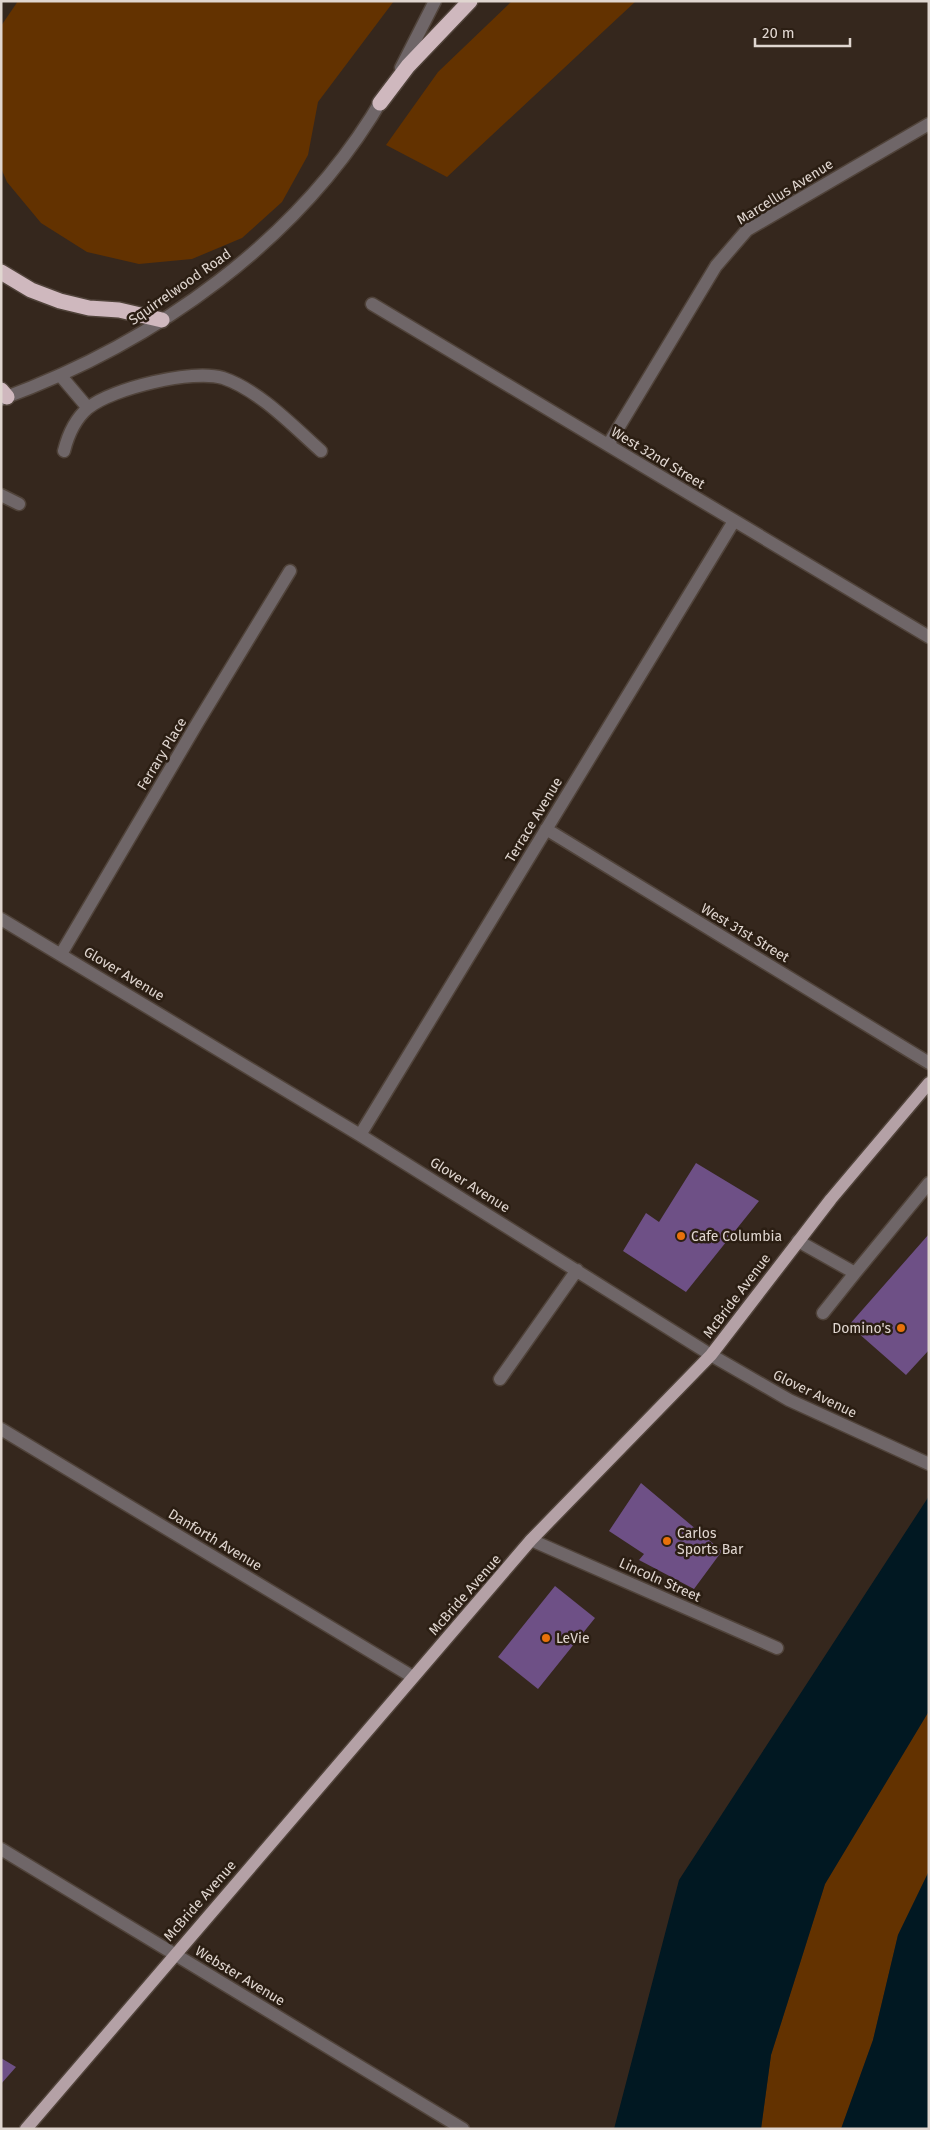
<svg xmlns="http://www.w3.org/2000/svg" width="930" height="2130" viewBox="0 0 930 2130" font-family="'Fira Sans',sans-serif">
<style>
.green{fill:#633200}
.water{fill:#011822}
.building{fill:#6e5086}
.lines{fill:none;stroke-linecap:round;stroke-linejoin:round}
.minor-casing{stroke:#50433a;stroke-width:15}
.major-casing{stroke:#50433a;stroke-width:15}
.highway-casing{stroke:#50433a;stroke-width:18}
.minor{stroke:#6f6668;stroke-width:12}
.major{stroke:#b4a1a6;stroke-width:12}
.highway{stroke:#cfb8be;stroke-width:15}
.food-dot{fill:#e8710a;stroke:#2b1e13;stroke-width:2}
.labels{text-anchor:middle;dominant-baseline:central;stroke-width:5;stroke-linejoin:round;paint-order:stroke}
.street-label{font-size:14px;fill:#e0d6d0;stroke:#2b1e13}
.poi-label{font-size:14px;fill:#e0d6d0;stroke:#2b1e13;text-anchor:start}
</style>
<rect width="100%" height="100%" fill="#35271d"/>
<path class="green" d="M 18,1 L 394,1 L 318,102 L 308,155 L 282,202 L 242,238 L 192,259 L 139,264 L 87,252 L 41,223 L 7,182 L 1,168 L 1,26 Z
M 512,1 L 636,1 L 447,177 L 386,145 L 438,72 Z
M 929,1711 L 929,1871 L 898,1935 L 873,2040 L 841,2129 L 761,2129 L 771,2055 L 825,1884 Z"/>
<path class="water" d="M 929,1496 L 929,1711 L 825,1884 L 771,2055 L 761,2129 L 614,2129 L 679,1880 Z
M 929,1871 L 929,2129 L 841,2129 L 873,2040 L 898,1935 Z"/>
<path class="building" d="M 696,1163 L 759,1201 L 686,1292 L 623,1251 L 646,1213 L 659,1222 Z
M 929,1234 L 929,1350 L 906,1375 L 849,1325 Z
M 641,1483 L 722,1551 L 694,1589 L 639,1560 L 644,1554 L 609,1531 Z
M 555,1586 L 595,1618 L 538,1689 L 498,1657 Z
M 1,2058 L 16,2067 L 1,2084 Z"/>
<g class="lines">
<defs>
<path id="minor" d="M 401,68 L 435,1
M 372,304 L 929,637
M 60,375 L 88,408
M 1,399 C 155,343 301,240 384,96
M 608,445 L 716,266 L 747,230 L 929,124
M 64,451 C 68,435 75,419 88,408 C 113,388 193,369 223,378 C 259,390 294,427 321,451
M 1,495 L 19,504
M 546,829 L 929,1063
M 1,919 L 360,1135 L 711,1355 L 789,1400 L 929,1464
M 61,954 L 198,722 L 290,571
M 360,1135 L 734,521
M 798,1241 L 855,1273 L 929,1183
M 823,1313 L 855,1273
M 500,1379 L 577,1270
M 1,1429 L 413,1677
M 531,1540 L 777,1648
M 1,1849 L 463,2129"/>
<path id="major" d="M 26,2129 L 531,1540 L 711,1355 L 831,1199 L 929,1083"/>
<path id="highway" d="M 380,103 L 408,66 L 470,1
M 1,272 L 31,290 L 60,301 L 89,308 L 119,310 L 162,320
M 1,390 L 7,397"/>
</defs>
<use href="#minor" class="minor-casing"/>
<use href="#major" class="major-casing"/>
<use href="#highway" class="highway-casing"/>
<use href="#minor" class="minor"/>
<use href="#major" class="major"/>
<use href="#highway" class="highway"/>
</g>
<g class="food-dot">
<circle cx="681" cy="1236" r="5"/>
<circle cx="901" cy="1328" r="5"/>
<circle cx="667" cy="1541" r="5"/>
<circle cx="546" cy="1638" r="5"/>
</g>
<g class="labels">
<g class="street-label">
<text transform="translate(785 192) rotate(-32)">Marcellus Avenue</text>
<text transform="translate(180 287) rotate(-35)">Squirrelwood Road</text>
<text transform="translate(658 458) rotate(31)">West 32nd Street</text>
<text transform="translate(162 754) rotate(-59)">Ferrary Place</text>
<text transform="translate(534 820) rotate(-59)">Terrace Avenue</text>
<text transform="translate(745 933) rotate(31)">West 31st Street</text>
<text transform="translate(124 974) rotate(31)">Glover Avenue</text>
<text transform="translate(470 1185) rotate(32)">Glover Avenue</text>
<text transform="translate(737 1296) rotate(-53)">McBride Avenue</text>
<text transform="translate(815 1394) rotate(26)">Glover Avenue</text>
<text transform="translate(215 1540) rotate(31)">Danforth Avenue</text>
<text transform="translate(660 1580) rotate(24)">Lincoln Street</text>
<text transform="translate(465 1595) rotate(-49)">McBride Avenue</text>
<text transform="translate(200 1901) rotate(-49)">McBride Avenue</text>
<text transform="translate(240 1976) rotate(31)">Webster Avenue</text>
</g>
<g class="poi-label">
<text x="691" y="1236">Cafe Columbia</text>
<text x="891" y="1328" text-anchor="end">Domino's</text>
<text x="677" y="1533">Carlos<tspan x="677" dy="16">Sports Bar</tspan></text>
<text x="556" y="1638">LeVie</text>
</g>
</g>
<rect width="930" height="2130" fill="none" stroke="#e0d6d0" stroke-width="5"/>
<path d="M755 38v8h95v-8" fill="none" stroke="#e0d6d0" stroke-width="2.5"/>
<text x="762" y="38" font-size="15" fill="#e0d6d0" stroke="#2b1e13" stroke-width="4" paint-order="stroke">20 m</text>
</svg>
